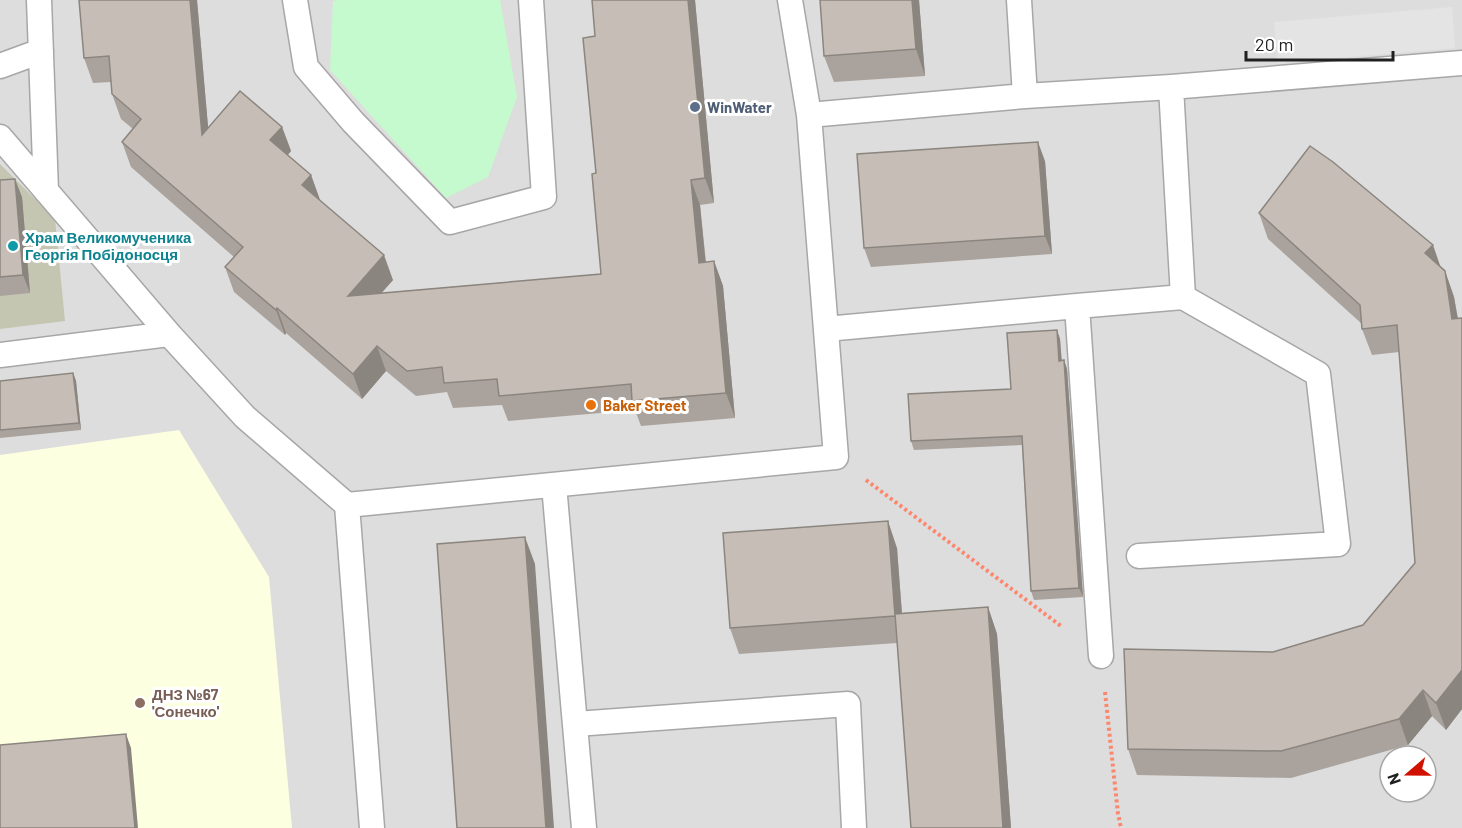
<svg xmlns="http://www.w3.org/2000/svg" width="1462" height="828" viewBox="0 0 1462 828" font-family="Barlow,sans-serif">
<style>
.residential{fill:#dedddd;fill-rule:evenodd}
.education{fill:#fdffe1}
.construction{fill:#c4c6b2}
.park{fill:#c4facd}
.parking{fill:#e4e4e4}
.lines{fill:none;stroke-linecap:round;stroke-linejoin:round}
.service-casing{stroke:#a7a7a7;stroke-width:27}
.path{stroke:#fc876d;stroke-width:4;stroke-dasharray:3 3;stroke-linecap:butt}
.service{stroke:#fff;stroke-width:24}
.wall{fill:#aaa39d}
.shaded-wall{fill:#8b857f}
.building{fill:#c6beb6;stroke:#8b857f;stroke-width:1.5}
.service-dot{fill:#5c6f8a;stroke:#fff;stroke-width:2}
.culture-dot{fill:#0f9aa8;stroke:#fff;stroke-width:2}
.food-dot{fill:#e8710a;stroke:#fff;stroke-width:2}
.education-dot{fill:#8d6e63;stroke:#fff;stroke-width:2}
.labels{text-anchor:middle;dominant-baseline:central;stroke-width:6;stroke-linejoin:round;paint-order:stroke}
.service-label{font-size:15px;font-weight:bold;fill:#4e5e75;stroke:#fff;text-anchor:start}
.culture-label{font-size:15px;font-weight:bold;fill:#0d838f;stroke:#fff;text-anchor:start}
.food-label{font-size:15px;font-weight:bold;fill:#c56008;stroke:#fff;text-anchor:start}
.education-label{font-size:15px;font-weight:bold;fill:#785e54;stroke:#fff;text-anchor:start}
</style>
<rect width="100%" height="100%" fill="#f1eee7"/>
<path class="residential" d="M 0,0 L 1462,0 L 1462,828 L 0,828 ZM 1390,756 L 1426,756 L 1426,792 L 1390,792 Z"/>
<path class="education" d="M 179,430 L 269,577 L 292,828 L 0,828 L 0,455 Z"/>
<path class="construction" d="M 0,164 L 55,219 L 65,321 L 0,329 Z"/>
<path class="park" d="M 340,0 L 500,0 L 517,97 L 488,177 L 446,198 L 330,70 L 333,1 Z"/>
<path class="parking" d="M 1452,7 L 1455,48 L 1278,63 L 1274,22 Z"/>
<g class="lines">
<defs>
<path id="service" d="M 39,0 L 46,191
M 295,0 L 306,67 L 353,122 L 450,222 L 544,197 L 531,0
M 1019,0 L 1025,96 L 1171,87 L 1462,63
M 0,66 L 41,51
M 809,115 L 1025,96
M 0,137 L 169,334 L 245,417 L 347,505 L 836,457 L 809,115 L 790,0
M 1077,306 L 1183,297
M 826,329 L 1077,306 L 1101,656
M 0,355 L 169,334
M 554,485 L 584,828
M 347,505 L 372,828
M 1139,556 L 1338,544 L 1318,374 L 1183,297 L 1171,87
M 576,724 L 848,704 L 854,828"/>
</defs>
<use href="#service" class="service-casing"/>
<path class="path" d="M 866,480 L 1061,626
M 1105,692 L 1118,814 L 1121,828"/>
<use href="#service" class="service"/>
</g>
<path class="wall" d="M 79,0 L 197,0 L 208,128 L 282,127 L 291,151 L 288,155 L 311,175 L 320,200 L 393,280 L 381,293 L 601,274 L 596,173 L 595,36 L 695,0 L 714,203 L 700,205 L 706,262 L 714,261 L 723,286 L 735,418 L 641,426 L 635,410 L 508,421 L 502,405 L 453,408 L 447,392 L 416,396 L 386,371 L 362,399 L 286,333 L 285,335 L 234,292 L 225,267 L 234,257 L 131,167 L 122,142 L 133,129 L 121,119 L 112,94 L 111,82 L 93,83 L 84,58 Z
M 919,0 L 925,76 L 834,82 L 824,56 Z
M 1045,161 L 1052,254 L 871,267 L 864,248 Z
M 0,180 L 22,197 L 30,293 L 0,296 Z
M 1259,213 L 1441,267 L 1445,271 L 1454,297 L 1458,318 L 1462,318 L 1462,709 L 1446,730 L 1432,716 L 1408,745 L 1291,778 L 1137,775 L 1128,749 L 1273,652 L 1363,625 L 1415,563 L 1399,352 L 1372,355 L 1362,329 L 1362,324 L 1268,239 Z
M 1057,330 L 1060,339 L 1062,361 L 1064,360 L 1067,369 L 1083,597 L 1034,600 L 1031,591 L 1022,445 L 914,450 L 911,441 L 1011,389 Z
M 73,373 L 76,381 L 81,430 L 0,438 L 0,381 Z
M 897,548 L 902,613 L 988,607 L 997,634 L 1011,828 L 911,828 L 897,643 L 739,654 L 730,628 Z"/>
<path class="shaded-wall" d="M 190,0 L 197,0 L 211,160 L 202,135 Z
M 688,0 L 695,0 L 714,203 L 705,178 Z
M 912,0 L 919,0 L 925,76 L 916,49 Z
M 282,127 L 291,151 L 279,165 L 270,140 Z
M 1038,142 L 1045,161 L 1052,254 L 1045,236 Z
M 311,175 L 320,200 L 302,185 Z
M 15,179 L 22,197 L 30,293 L 23,275 Z
M 691,180 L 700,205 L 708,288 L 699,263 Z
M 1433,245 L 1442,271 L 1425,253 Z
M 384,255 L 393,280 L 357,321 L 348,296 Z
M 714,261 L 723,286 L 735,418 L 726,393 Z
M 1445,271 L 1454,297 L 1462,345 L 1452,319 Z
M 277,308 L 286,333 L 285,335 L 276,310 Z
M 1057,330 L 1060,339 L 1062,369 L 1059,361 Z
M 377,346 L 386,371 L 362,399 L 353,374 Z
M 1064,360 L 1067,369 L 1083,597 L 1079,588 Z
M 73,373 L 76,381 L 81,430 L 79,423 Z
M 888,521 L 897,548 L 904,642 L 895,616 Z
M 525,537 L 535,564 L 554,828 L 546,828 Z
M 988,607 L 997,634 L 1011,828 L 1003,828 Z
M 1462,670 L 1462,709 L 1446,730 L 1436,703 Z
M 1423,690 L 1432,716 L 1408,745 L 1399,719 Z
M 126,734 L 131,748 L 138,828 L 135,828 Z"/>
<path class="building" d="M 79,0 L 190,0 L 202,135 L 240,91 L 282,127 L 270,140 L 311,175 L 302,185 L 384,255 L 348,296 L 601,274 L 592,174 L 596,173 L 583,38 L 595,36 L 592,0 L 688,0 L 705,178 L 691,180 L 699,263 L 714,261 L 726,393 L 632,401 L 631,384 L 499,396 L 497,379 L 444,383 L 442,367 L 407,371 L 377,346 L 353,374 L 277,308 L 276,310 L 225,267 L 243,247 L 122,142 L 141,119 L 112,94 L 109,56 L 84,58 Z
M 820,0 L 912,0 L 916,49 L 824,56 Z
M 1038,142 L 1045,236 L 864,248 L 857,154 Z
M 1310,146 L 1333,162 L 1433,245 L 1425,253 L 1445,271 L 1452,319 L 1462,318 L 1462,670 L 1436,703 L 1423,690 L 1399,719 L 1281,751 L 1128,749 L 1124,649 L 1273,652 L 1363,625 L 1415,563 L 1397,325 L 1362,329 L 1360,305 L 1259,213 Z
M 15,179 L 23,275 L 0,277 L 0,180 Z
M 1057,330 L 1059,361 L 1064,360 L 1079,588 L 1031,591 L 1022,436 L 911,441 L 908,394 L 1011,389 L 1007,333 Z
M 73,373 L 79,423 L 0,430 L 0,381 Z
M 888,521 L 895,616 L 730,628 L 723,533 Z
M 525,537 L 546,828 L 457,828 L 437,544 Z
M 988,607 L 1003,828 L 911,828 L 895,614 Z
M 126,734 L 135,828 L 0,828 L 0,745 Z"/>
<circle class="service-dot" cx="695" cy="107" r="6"/>
<circle class="culture-dot" cx="13" cy="246" r="6"/>
<circle class="food-dot" cx="591" cy="405" r="6"/>
<circle class="education-dot" cx="140" cy="703" r="6"/>
<g class="labels">
<g class="service-label">
<text x="707" y="107">WinWater</text>
</g>
<g class="culture-label">
<text x="25" y="237">Храм Великомученика<tspan x="25" dy="17">Георгія Побідоносця</tspan></text>
</g>
<g class="food-label">
<text x="603" y="405">Baker Street</text>
</g>
<g class="education-label">
<text x="152" y="694">ДНЗ №67<tspan x="152" dy="17">'Сонечко'</tspan></text>
</g>
</g>
<g transform="translate(1408 774) rotate(250)"><circle r="28" fill="#ffffff" stroke="#a6a6a6" stroke-width="1.5"/>
<path d="M0-4.5L10 22L0 15L-10 22Z" fill="#d01100"/>
<text y="-9" font-size="16" font-weight="bold" text-anchor="middle" fill="#202020">N</text>
</g>
<path d="M1246 51v9h147v-9" fill="none" stroke="#202020" stroke-width="3"/>
<text x="1255" y="51" font-size="18" fill="#202020" stroke="#ffffff" stroke-width="4.5" paint-order="stroke">20 m</text>
</svg>
